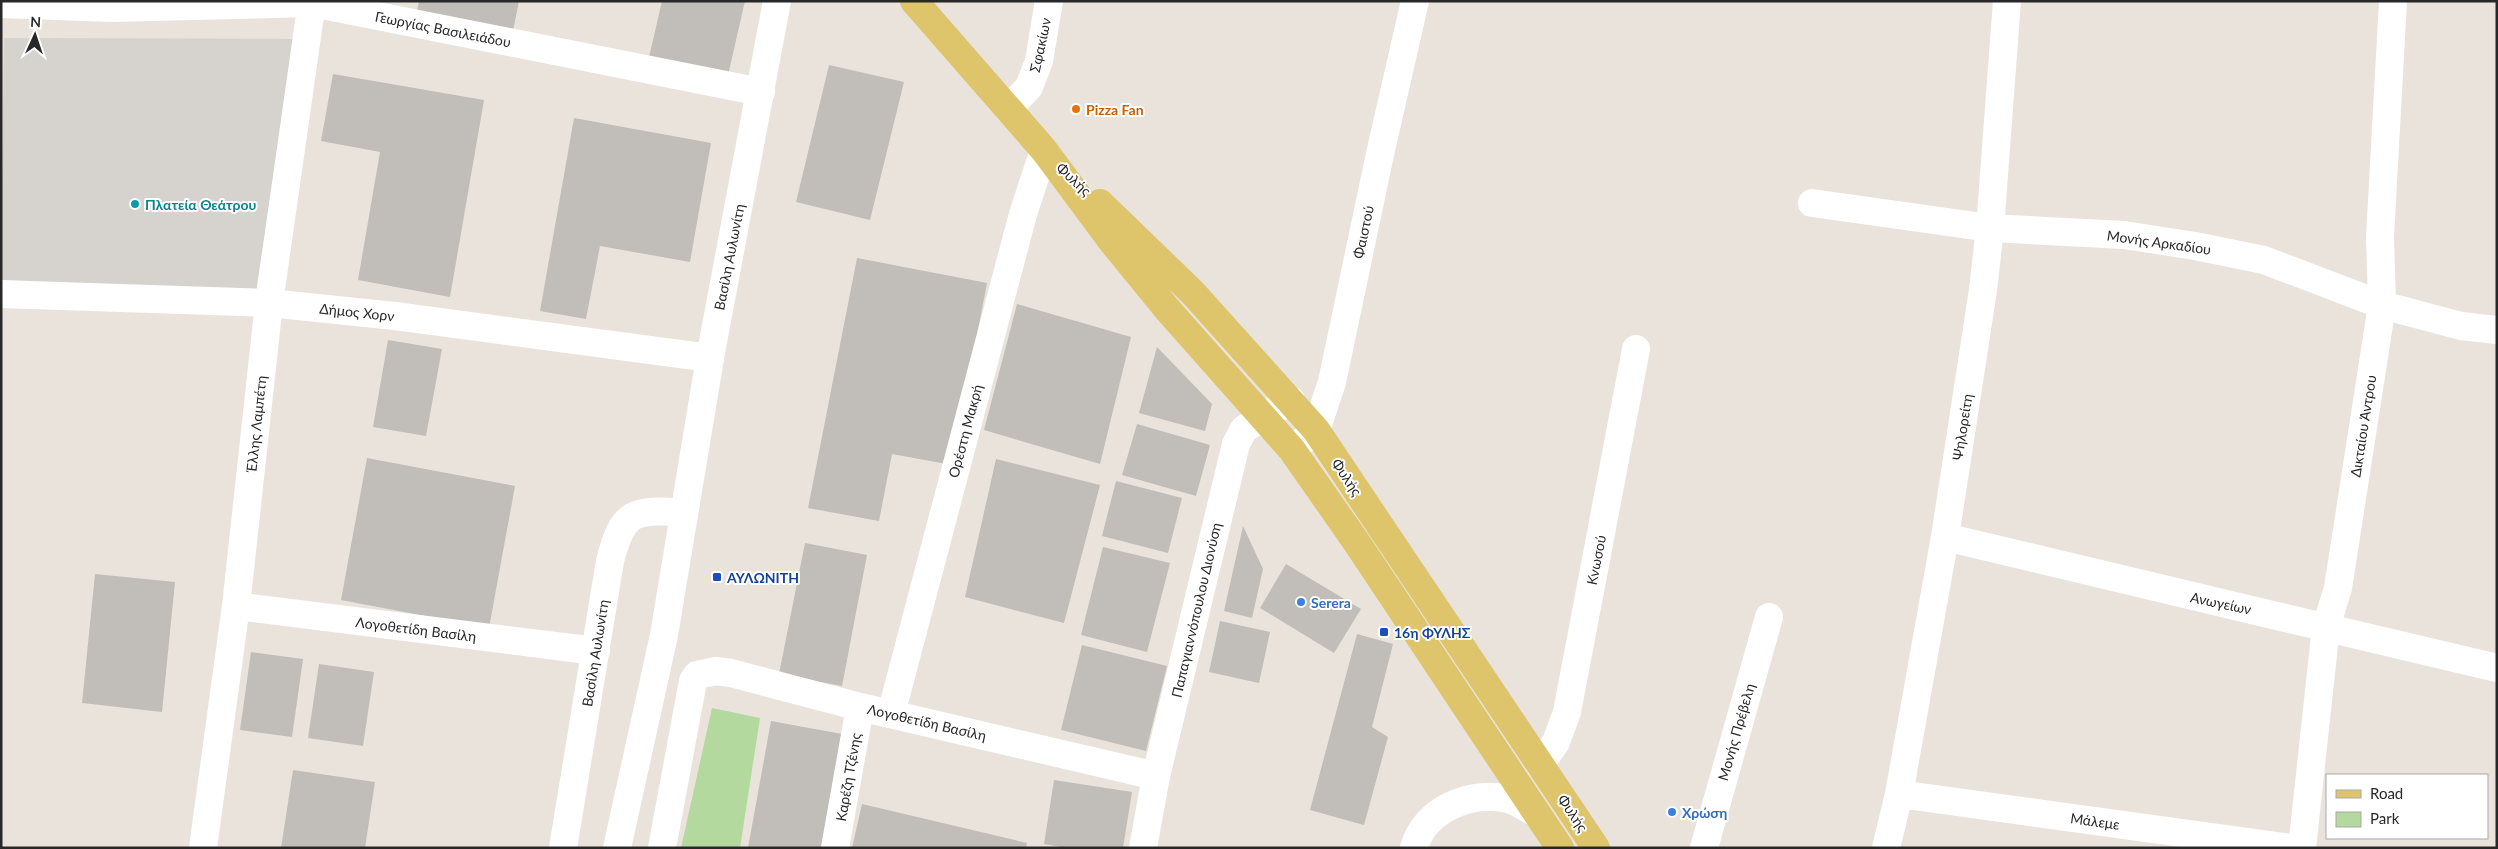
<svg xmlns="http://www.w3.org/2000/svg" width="2498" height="849" viewBox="0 0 2498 849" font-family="Lato,sans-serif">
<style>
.green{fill:#b3d99f}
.plaza{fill:#d6d2ce}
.building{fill:#c1bdb8}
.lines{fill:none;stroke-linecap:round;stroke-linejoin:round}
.street{stroke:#fff;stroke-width:28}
.secondary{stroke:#fff;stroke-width:28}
.primary{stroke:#dec46b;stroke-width:28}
.food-dot{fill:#e8710a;stroke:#fff;stroke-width:2}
.culture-dot{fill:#0f9aa8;stroke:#fff;stroke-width:2}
.transit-dot{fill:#1a4fb4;stroke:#fff;stroke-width:2}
.shop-dot{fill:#3f7fe0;stroke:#fff;stroke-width:2}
.labels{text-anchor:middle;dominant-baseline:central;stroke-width:4;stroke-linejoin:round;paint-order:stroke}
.street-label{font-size:14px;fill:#282828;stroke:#fff}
.food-label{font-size:14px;font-weight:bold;fill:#c56008;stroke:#fff;text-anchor:start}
.culture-label{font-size:14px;font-weight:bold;fill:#0d838f;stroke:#fff;text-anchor:start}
.transit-label{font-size:14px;font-weight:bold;fill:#164399;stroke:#fff;text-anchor:start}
.shop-label{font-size:14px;font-weight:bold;fill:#366cbe;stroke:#fff;text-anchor:start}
</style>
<rect width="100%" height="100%" fill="#e9e3dc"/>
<path class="green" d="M 712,708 L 760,718 L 740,848 L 681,848 Z"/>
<path class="plaza" d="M 4,38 L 295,39 L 255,297 L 1,280 Z"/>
<path class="building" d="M 419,1 L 519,1 L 511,41 L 415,21 Z
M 662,1 L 745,1 L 726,84 L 647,66 Z
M 829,65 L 904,82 L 870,220 L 796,202 Z
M 333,74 L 484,100 L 450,297 L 358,280 L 380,152 L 321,141 Z
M 574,118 L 711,143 L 690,262 L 600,246 L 586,319 L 540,311 Z
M 857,258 L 987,283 L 952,465 L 892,454 L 879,521 L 808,508 Z
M 1017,304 L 1131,337 L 1100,464 L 984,430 Z
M 388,340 L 442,349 L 426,436 L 373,427 Z
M 1157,347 L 1212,404 L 1205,431 L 1139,413 Z
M 1137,424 L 1210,445 L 1196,496 L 1122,475 Z
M 367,458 L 515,486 L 489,628 L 341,600 Z
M 996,459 L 1100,485 L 1064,623 L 965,597 Z
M 1116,481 L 1182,498 L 1168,553 L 1102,536 Z
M 1243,526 L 1263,569 L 1252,618 L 1224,611 Z
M 805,543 L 867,555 L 842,686 L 779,674 Z
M 1103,547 L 1170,563 L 1147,652 L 1081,635 Z
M 1286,564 L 1361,609 L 1334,653 L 1260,608 Z
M 95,574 L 175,582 L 162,712 L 82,703 Z
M 1220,621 L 1270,632 L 1259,683 L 1209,672 Z
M 1357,634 L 1393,644 L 1372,727 L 1388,737 L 1364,825 L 1310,810 Z
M 1082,645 L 1167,666 L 1146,751 L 1061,730 Z
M 251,652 L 303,659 L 292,737 L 240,730 Z
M 319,664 L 374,672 L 363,746 L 308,738 Z
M 771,721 L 842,734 L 821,848 L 748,848 Z
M 293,770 L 375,782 L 365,848 L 281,848 Z
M 1054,780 L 1132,792 L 1123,848 L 1067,848 L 1044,844 Z
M 862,804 L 1027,843 L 1026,848 L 852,848 Z"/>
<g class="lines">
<path class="street" d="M 1,4 L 112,8 L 312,3 L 761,92
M 1008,109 L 1029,87 L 1039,61 L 1049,1
M 1812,203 L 1990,228 L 2124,235 L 2195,246 L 2264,260 L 2382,305 L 2461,326 L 2497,330
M 1,294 L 269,303 L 395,316 L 710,358
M 1292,450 L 1316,430 L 1332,382 L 1380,154 L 1415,1
M 1945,537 C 2129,582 2313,624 2497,668
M 236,606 L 596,651
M 891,714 L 1023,214 L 1044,150
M 1540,765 L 1556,742 L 1567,712 L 1636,349
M 1899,794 L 2291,848
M 203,848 L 236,606 L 269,303 L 312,1
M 563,848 L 610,561 C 623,510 634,509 684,513
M 662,848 L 693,681 L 697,675 L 716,671 L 731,673 L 860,707 L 1156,776
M 835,848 L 860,707
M 1704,848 L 1769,617
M 1886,848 L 1899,794 L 1945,537 L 1983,290 L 1990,228 L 2007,1
M 2302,848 L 2326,627 L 2338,588 L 2382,305 L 2380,237 L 2393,1"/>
<path class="secondary" d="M 617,848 L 664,635 L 710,358 L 777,1
M 1143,848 L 1156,776 L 1236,444 L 1244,429 L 1291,400
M 1414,848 C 1424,809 1472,790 1508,799 C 1518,802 1528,809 1536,813"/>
<path class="primary" d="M 914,1 L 1044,150 L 1110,239 L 1167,309 L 1292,450 L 1357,543 L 1560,848
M 1100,203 L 1193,293 L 1316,430 L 1596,848"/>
</g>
<circle class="food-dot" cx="1076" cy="109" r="5"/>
<circle class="culture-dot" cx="135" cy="204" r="5"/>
<g class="transit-dot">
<rect x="712" y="572" width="10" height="10" rx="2.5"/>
<rect x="1379" y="627" width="10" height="10" rx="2.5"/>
</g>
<g class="shop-dot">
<circle cx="1301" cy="602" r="5"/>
<circle cx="1672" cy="812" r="5"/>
</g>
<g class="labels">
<g class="street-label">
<text transform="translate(443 29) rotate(11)">Γεωργίας Βασιλειάδου</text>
<text transform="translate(1040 45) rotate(-78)">Σφακίων</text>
<text transform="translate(1074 179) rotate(43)">Φυλής</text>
<text transform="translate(1363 232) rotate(-78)">Φαιστού</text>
<text transform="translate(2159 242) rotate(8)">Μονής Αρκαδίου</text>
<text transform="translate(729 257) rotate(-79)">Βασίλη Αυλωνίτη</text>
<text transform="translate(357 312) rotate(6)">Δήμος Χορν</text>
<text transform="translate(256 424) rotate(-84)">Έλλης Λαμπέτη</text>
<text transform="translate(2363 426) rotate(-81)">Δικταίου Άντρου</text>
<text transform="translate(1962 427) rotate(-81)">Ψηλορείτη</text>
<text transform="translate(965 431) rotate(-75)">Ορέστη Μακρή</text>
<text transform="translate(1347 477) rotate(56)">Φυλής</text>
<text transform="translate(1596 560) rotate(-79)">Κνωσού</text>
<text transform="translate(2221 603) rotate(12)">Ανωγείων</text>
<text transform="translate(1196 610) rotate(-77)">Παπαγιαννόπουλου Διονύση</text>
<text transform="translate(416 629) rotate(7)">Λογοθετίδη Βασίλη</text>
<text transform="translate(595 653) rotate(-81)">Βασίλη Αυλωνίτη</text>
<text transform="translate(927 722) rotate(13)">Λογοθετίδη Βασίλη</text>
<text transform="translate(1736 732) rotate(-74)">Μονής Πρέβελη</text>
<text transform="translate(848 777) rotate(-80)">Καρέζη Τζένης</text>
<text transform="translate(1573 813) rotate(56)">Φυλής</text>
<text transform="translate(2095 821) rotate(8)">Μάλεμε</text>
</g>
<g class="food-label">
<text x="1086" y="109">Pizza Fan</text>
</g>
<g class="culture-label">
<text x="145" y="204">Πλατεία Θεάτρου</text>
</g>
<g class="transit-label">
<text x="727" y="577">ΑΥΛΩΝΙΤΗ</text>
<text x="1394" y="632">16η ΦΥΛΗΣ</text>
</g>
<g class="shop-label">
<text x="1311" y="602">Serera</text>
<text x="1682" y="812">Χρώση</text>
</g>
</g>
<rect width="2498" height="849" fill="none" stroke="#282828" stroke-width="5"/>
<rect x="2326" y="774" width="162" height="65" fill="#ffffff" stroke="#a9a9a9"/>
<rect x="2336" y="790" width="25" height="8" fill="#dec46b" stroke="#a9a9a9"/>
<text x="2370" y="799" font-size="15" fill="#282828">Road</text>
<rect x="2336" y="812" width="25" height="15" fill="#b3d99f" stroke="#a9a9a9"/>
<text x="2370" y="824" font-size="15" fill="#282828">Park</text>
<g transform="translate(35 35) rotate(3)" stroke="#ffffff" stroke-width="4" paint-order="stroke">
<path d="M0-4L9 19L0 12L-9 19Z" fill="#282828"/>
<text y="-8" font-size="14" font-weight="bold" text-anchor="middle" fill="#282828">N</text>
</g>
</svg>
